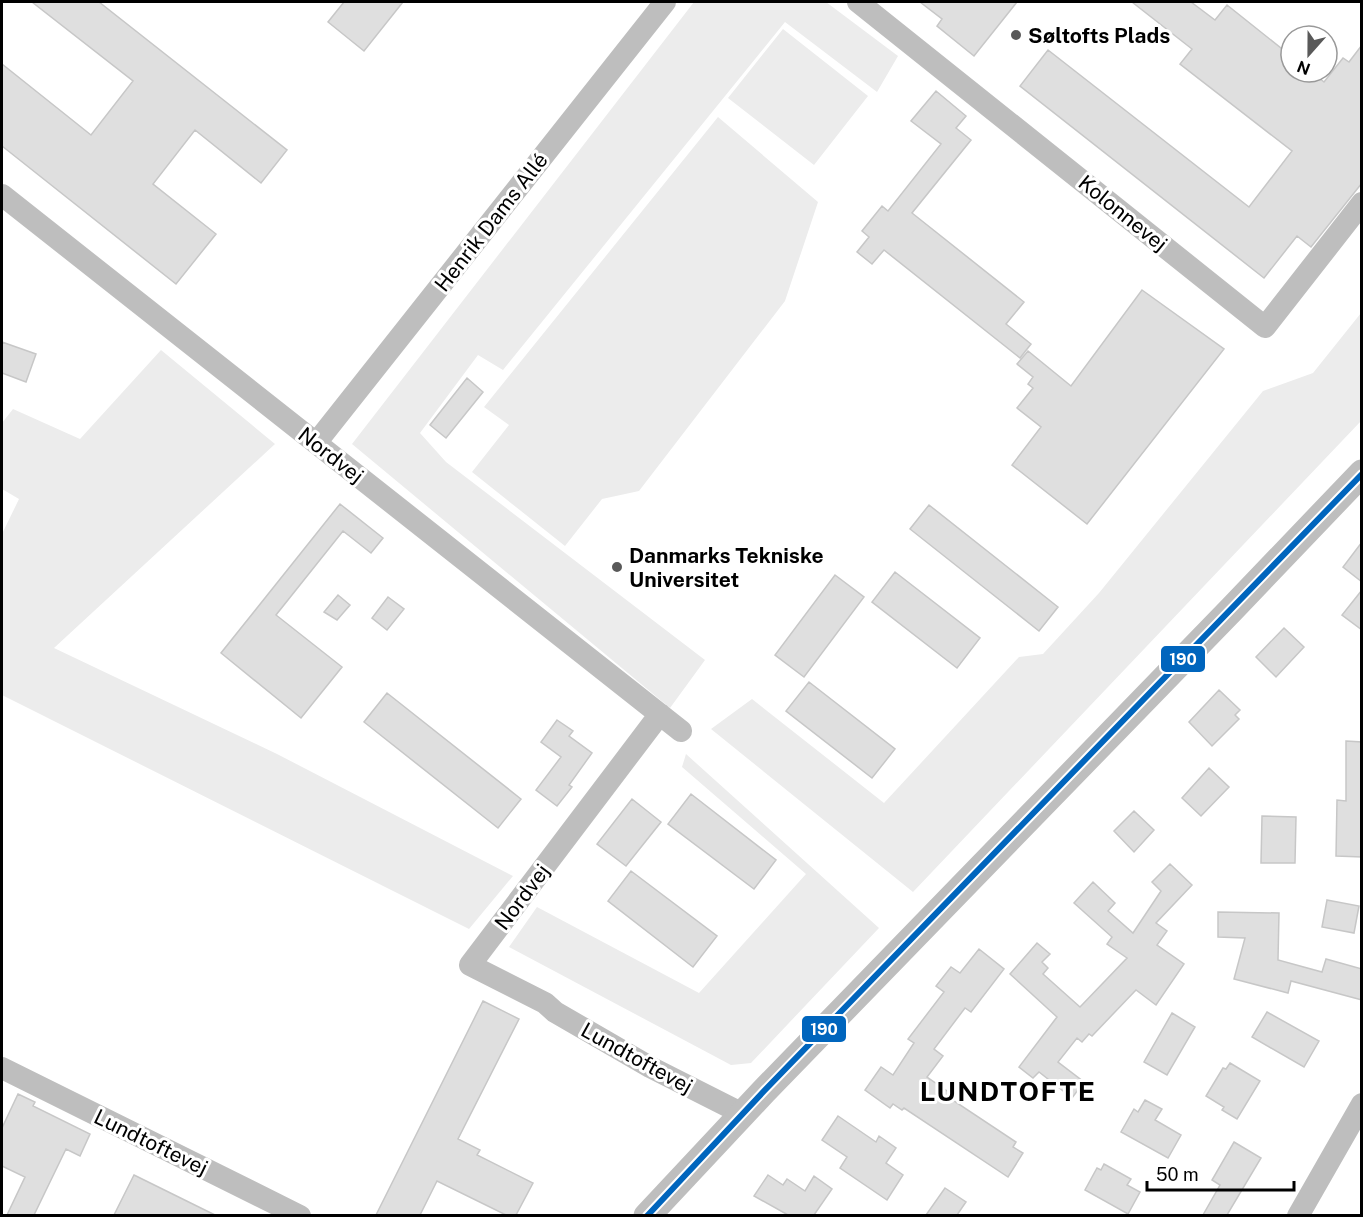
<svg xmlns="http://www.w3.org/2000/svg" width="1363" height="1217" viewBox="0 0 1363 1217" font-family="'Public Sans',sans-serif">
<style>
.green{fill:#ececec}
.building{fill:#dfdfdf;stroke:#c7c7c7;stroke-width:1.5}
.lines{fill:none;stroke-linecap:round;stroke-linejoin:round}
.minor{stroke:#bebebe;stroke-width:22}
.tertiary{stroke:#bebebe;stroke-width:27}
.bus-1-casing{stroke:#fff;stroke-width:10}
.bus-1{stroke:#0065bd;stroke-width:6}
.poi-dot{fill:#595959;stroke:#fff;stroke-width:2}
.labels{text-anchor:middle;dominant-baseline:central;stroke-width:6;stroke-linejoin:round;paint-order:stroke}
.poi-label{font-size:21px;font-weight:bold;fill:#000;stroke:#fff;text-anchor:start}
.street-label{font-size:21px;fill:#000;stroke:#fff}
.district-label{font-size:27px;font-weight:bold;letter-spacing:1.5px;fill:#000;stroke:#fff}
.line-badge{stroke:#fff;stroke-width:2}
.badge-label{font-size:16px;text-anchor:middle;font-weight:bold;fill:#fff}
</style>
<rect width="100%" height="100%" fill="#fff"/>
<path class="green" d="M 694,2 L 826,2 L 898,56 L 877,92 L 785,22 L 503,370 L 478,355 L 420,433 L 446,462 L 705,660 L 670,708 L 352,444 Z
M 783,29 L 868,96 L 814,165 L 728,98 Z
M 718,117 L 818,202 L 785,301 L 639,491 L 602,499 L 565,546 L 472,472 L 509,425 L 484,407 Z
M 1361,313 L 1361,421 L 913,892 L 711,729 L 752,699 L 884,803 L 1019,657 L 1043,654 L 1099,593 L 1263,391 L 1313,373 Z
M 161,350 L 275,444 L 54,648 L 277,754 L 513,876 L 469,929 L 2,695 L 2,534 L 19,499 L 2,489 L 2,423 L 13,409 L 80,439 Z
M 686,754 L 879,928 L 751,1063 L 731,1065 L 509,947 L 537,907 L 699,993 L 806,874 L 682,767 Z"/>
<path class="building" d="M 32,2 L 99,2 L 287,150 L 261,183 L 195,130 L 153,184 L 216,234 L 176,284 L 2,146 L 2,64 L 91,135 L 133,81 Z
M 344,2 L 403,2 L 364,51 L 328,22 Z
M 920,2 L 1017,2 L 974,56 L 937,26 L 942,19 Z
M 1132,2 L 1191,2 L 1215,20 L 1227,5 L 1291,56 L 1291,72 L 1312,72 L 1324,82 L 1343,58 L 1349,62 L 1362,45 L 1362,183 L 1311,247 L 1297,236 L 1264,278 L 1020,86 L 1048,50 L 1249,207 L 1292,151 L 1180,64 L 1192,49 Z
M 936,91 L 966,116 L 956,128 L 971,140 L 912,213 L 1024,302 L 1006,324 L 1031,344 L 1020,358 L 884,250 L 872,264 L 857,252 L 869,237 L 862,231 L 882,206 L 888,211 L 941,144 L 911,121 Z
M 1142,290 L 1224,349 L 1087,524 L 1012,465 L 1041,427 L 1017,408 L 1033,388 L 1028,384 L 1033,377 L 1017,364 L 1028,351 L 1071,386 Z
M 2,342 L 36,354 L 26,382 L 2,373 Z
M 467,378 L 483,392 L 446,438 L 430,425 Z
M 340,504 L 383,538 L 371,553 L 343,531 L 276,615 L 342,667 L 301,718 L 221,653 Z
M 929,505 L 1058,607 L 1039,631 L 910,529 Z
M 1362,542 L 1362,582 L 1343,567 Z
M 895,572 L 980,638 L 957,668 L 872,602 Z
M 835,575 L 864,597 L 804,677 L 775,655 Z
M 1362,590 L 1362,630 L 1342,615 Z
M 338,595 L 350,605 L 337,620 L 324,612 Z
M 388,597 L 404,609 L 387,630 L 372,618 Z
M 1284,628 L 1304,647 L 1276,677 L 1256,657 Z
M 809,682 L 895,749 L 872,778 L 786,711 Z
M 1219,690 L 1240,710 L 1235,715 L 1239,719 L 1212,746 L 1189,722 Z
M 387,693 L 521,799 L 498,828 L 364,722 Z
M 557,720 L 573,731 L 569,736 L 592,753 L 569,785 L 572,787 L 557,806 L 536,790 L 561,757 L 541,742 Z
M 1346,741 L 1362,742 L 1362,857 L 1336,856 L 1337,800 L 1346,801 Z
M 1209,768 L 1229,787 L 1201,816 L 1182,798 Z
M 691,794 L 776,860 L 754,889 L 668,824 Z
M 632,799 L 661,822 L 626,866 L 597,844 Z
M 1134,811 L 1154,830 L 1134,852 L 1114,831 Z
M 1262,816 L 1296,817 L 1295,863 L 1261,863 Z
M 1170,864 L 1192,885 L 1156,923 L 1167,931 L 1157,945 L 1184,964 L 1156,1005 L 1136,990 L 1092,1036 L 1089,1034 L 1082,1042 L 1077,1038 L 1058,1062 L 1084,1082 L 1072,1098 L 1039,1072 L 1033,1078 L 1019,1067 L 1057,1017 L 1010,974 L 1037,943 L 1050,954 L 1042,962 L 1048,968 L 1043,974 L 1080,1007 L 1127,958 L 1107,944 L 1112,937 L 1074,903 L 1093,882 L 1115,903 L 1108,911 L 1133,933 L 1161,891 L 1152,882 Z
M 631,871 L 717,936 L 693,967 L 608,901 Z
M 1327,900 L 1359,906 L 1354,933 L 1322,927 Z
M 1218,912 L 1279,913 L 1278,960 L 1322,972 L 1326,959 L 1362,969 L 1362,1000 L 1291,981 L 1288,993 L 1234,979 L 1245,938 L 1218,937 Z
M 979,949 L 1004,969 L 971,1012 L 965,1008 L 934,1049 L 943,1056 L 927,1077 L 950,1093 L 948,1097 L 1016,1142 L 1013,1147 L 1023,1153 L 1008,1177 L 904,1108 L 902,1110 L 893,1104 L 890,1108 L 865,1090 L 881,1067 L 893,1075 L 914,1043 L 908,1039 L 944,992 L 936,986 L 951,967 L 960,973 Z
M 483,1001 L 519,1019 L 458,1139 L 480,1150 L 477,1155 L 533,1183 L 516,1215 L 506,1215 L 437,1181 L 420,1215 L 376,1215 Z
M 1267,1012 L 1319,1041 L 1304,1067 L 1252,1037 Z
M 1172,1013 L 1195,1027 L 1167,1075 L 1144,1062 Z
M 1230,1063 L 1260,1081 L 1237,1119 L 1222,1110 L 1224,1107 L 1206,1096 L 1223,1068 L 1226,1069 Z
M 18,1094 L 35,1102 L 33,1106 L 90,1134 L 80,1156 L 66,1149 L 34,1215 L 7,1215 L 25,1177 L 2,1166 L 2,1128 Z
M 1145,1100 L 1162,1109 L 1155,1120 L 1181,1135 L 1168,1158 L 1121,1132 L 1134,1109 L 1138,1112 Z
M 838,1116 L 876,1142 L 879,1136 L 896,1148 L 886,1163 L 903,1175 L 887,1200 L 840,1168 L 847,1157 L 822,1140 Z
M 1234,1142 L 1261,1158 L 1227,1215 L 1203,1215 L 1220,1185 L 1212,1180 Z
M 1104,1164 L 1131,1179 L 1127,1185 L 1140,1192 L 1128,1214 L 1085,1190 L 1097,1168 L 1101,1170 Z
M 134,1175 L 215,1215 L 114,1215 Z
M 768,1175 L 783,1185 L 787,1179 L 805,1191 L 814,1176 L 832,1189 L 814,1215 L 788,1215 L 754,1196 Z
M 945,1188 L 966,1202 L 957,1215 L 926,1215 Z"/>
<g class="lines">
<path class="minor" d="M 858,2 L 1265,327 L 1362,203
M 2,195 L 681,731
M 316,443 L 665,2
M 660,714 L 470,965 L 545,1003 L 555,1012 L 650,1067 L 743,1114
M 2,1068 L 300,1216
M 1298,1216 L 1362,1104"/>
<path class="tertiary" d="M 647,1216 L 764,1091 L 1232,609 L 1362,473"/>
<defs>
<path id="bus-1" d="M 647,1216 L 764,1091 L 1362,474"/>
</defs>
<use href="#bus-1" class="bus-1-casing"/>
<use href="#bus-1" class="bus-1"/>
</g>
<g class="poi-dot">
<circle cx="1016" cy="35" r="6"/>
<circle cx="617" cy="567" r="6"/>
</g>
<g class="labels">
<g class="poi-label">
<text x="1028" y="35">Søltofts Plads</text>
<text x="629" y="555">Danmarks Tekniske<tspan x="629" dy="24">Universitet</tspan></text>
</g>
<g class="street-label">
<text transform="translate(1123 213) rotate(39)">Kolonnevej</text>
<text transform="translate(491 222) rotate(-52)">Henrik Dams Allé</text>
<text transform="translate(331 455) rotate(38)">Nordvej</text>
<text transform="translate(522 897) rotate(-53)">Nordvej</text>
<text transform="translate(637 1058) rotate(29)">Lundtoftevej</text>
<text transform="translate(151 1142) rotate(26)">Lundtoftevej</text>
</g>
<g class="district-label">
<text x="1008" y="1091">LUNDTOFTE</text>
</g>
</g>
<g class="line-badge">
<rect x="1160" y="645" width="46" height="28" rx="6" fill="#0065bd"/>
<rect x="801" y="1015" width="46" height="28" rx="6" fill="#0065bd"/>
</g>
<g class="badge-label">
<text x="1183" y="665">190</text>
<text x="824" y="1035">190</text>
</g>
<rect width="1363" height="1217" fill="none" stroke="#000000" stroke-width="6"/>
<g transform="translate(1309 54) rotate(201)"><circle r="28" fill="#ffffff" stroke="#999999" stroke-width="1.5"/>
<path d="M0-4.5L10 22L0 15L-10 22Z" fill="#595959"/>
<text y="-9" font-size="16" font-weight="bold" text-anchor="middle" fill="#000000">N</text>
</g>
<path d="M1147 1181v9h147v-9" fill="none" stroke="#000000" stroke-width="3"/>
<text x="1156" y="1181" font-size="18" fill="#000000" stroke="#ffffff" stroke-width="4.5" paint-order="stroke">50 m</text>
</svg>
